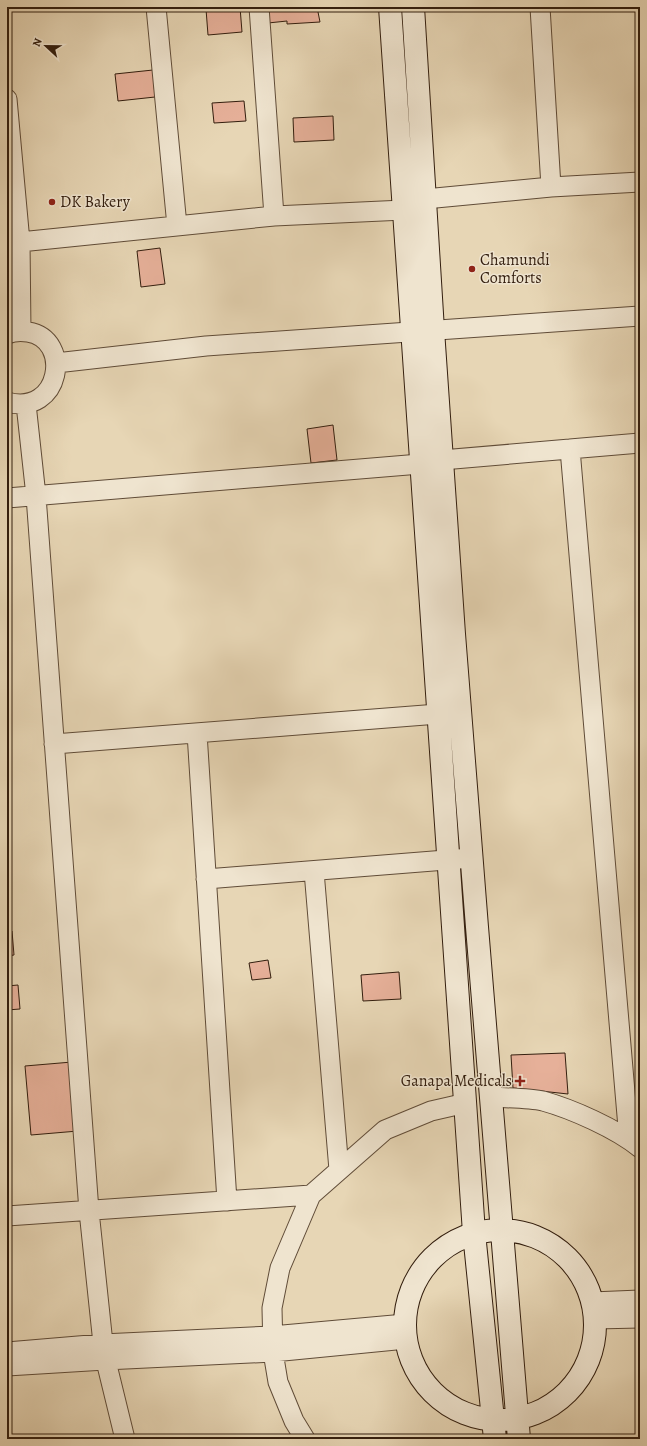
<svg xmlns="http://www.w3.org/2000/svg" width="647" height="1446" viewBox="0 0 647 1446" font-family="Alegreya,serif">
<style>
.building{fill:#e6b099;stroke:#331e0e}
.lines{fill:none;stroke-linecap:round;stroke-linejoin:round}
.street-casing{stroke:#604c38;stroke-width:21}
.secondary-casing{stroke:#331e0e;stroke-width:24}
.street{stroke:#efe4cf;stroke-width:19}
.secondary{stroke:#efe4cf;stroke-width:22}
.poi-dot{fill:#8f2418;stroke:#efe4cf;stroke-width:1.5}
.labels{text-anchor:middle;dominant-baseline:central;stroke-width:3;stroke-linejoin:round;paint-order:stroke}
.poi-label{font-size:16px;fill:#331e0e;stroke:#efe4cf;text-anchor:start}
</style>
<rect width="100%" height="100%" fill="#e7d6b5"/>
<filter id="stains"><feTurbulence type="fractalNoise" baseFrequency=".005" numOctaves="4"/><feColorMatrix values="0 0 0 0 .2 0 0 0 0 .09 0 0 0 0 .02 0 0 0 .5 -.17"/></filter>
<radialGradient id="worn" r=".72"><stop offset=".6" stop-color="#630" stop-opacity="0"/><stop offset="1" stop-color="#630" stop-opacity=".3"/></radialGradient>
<path class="building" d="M 227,7 L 240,7 L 242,32 L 208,35 L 206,9 Z
M 266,7 L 317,7 L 320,22 L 287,24 L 287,21 L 268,23 Z
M 153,70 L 155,97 L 118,101 L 115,74 Z
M 244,101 L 246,121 L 214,123 L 212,103 Z
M 333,116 L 334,140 L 294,142 L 293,118 Z
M 160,248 L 165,284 L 141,287 L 137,251 Z
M 333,425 L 337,460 L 311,463 L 307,429 Z
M 12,931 L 14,955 L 7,956 L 7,932 Z
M 268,960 L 271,978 L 252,980 L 249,963 Z
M 399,972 L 401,999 L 363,1001 L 361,975 Z
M 18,985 L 20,1009 L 7,1010 L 7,986 Z
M 565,1053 L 568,1094 L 513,1088 L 511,1055 Z
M 72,1062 L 78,1131 L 31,1135 L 25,1066 Z"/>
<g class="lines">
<defs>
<path id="street" d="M 156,7 L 177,226
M 259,7 L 274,216
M 540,7 L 551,187
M 7,99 L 20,242 L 21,331
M 425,199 L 551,187 L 640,182
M 20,242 L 274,216 L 404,210
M 7,334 C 14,331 21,331 28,332 C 73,339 61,417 7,402
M 56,363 L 206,346 L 640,316
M 26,404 L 36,496 L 89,1211 L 104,1353 L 125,1439
M 570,449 L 629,1139
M 442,460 L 640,443
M 7,498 L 420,464
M 197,733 L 227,1201
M 54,744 L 438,714
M 314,871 L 339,1170
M 206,879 L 471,858
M 491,1097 C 505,1098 530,1098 543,1101 C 572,1109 617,1129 640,1148
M 7,1216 L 311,1195
M 592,1302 L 640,1300
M 595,1319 L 640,1318
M 7,1352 L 102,1344 L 272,1336 L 405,1324
M 7,1366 L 105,1360 L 273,1352 L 406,1339
M 305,1439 L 294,1421 L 278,1382 L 273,1352 L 272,1308 L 280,1268 L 311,1195 L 385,1130 L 431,1111 L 466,1103"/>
<path id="secondary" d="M 390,7 L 474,1233 L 495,1439
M 413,7 L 433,330 L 454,634 L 477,927 L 519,1439
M405 1325a95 95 0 1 1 190 0a95 95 0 1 1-190 0Z"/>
</defs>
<use href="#street" class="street-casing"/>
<use href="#secondary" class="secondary-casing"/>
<use href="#street" class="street"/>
<use href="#secondary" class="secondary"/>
</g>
<g class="poi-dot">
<circle cx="52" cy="202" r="4"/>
<circle cx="472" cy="269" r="4"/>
<path d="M518 1075h4v4h4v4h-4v4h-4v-4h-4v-4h4z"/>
</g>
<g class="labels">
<g class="poi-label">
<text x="60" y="202">DK Bakery</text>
<text x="480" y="260">Chamundi<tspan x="480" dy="18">Comforts</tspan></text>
<text x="512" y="1081" text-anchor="end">Ganapa Medicals</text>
</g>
</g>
<rect width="647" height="1446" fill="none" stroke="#e7d6b5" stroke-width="24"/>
<rect x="8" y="8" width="631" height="1430" fill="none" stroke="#331e0e" stroke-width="2"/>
<rect x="12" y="12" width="623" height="1422" fill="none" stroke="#331e0e"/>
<g transform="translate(46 46) rotate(292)" stroke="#efe4cf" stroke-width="3" paint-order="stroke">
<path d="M0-3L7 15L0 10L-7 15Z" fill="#331e0e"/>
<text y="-6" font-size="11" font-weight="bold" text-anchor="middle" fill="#331e0e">N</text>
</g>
<rect width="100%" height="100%" filter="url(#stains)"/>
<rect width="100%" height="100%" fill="url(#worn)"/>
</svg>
